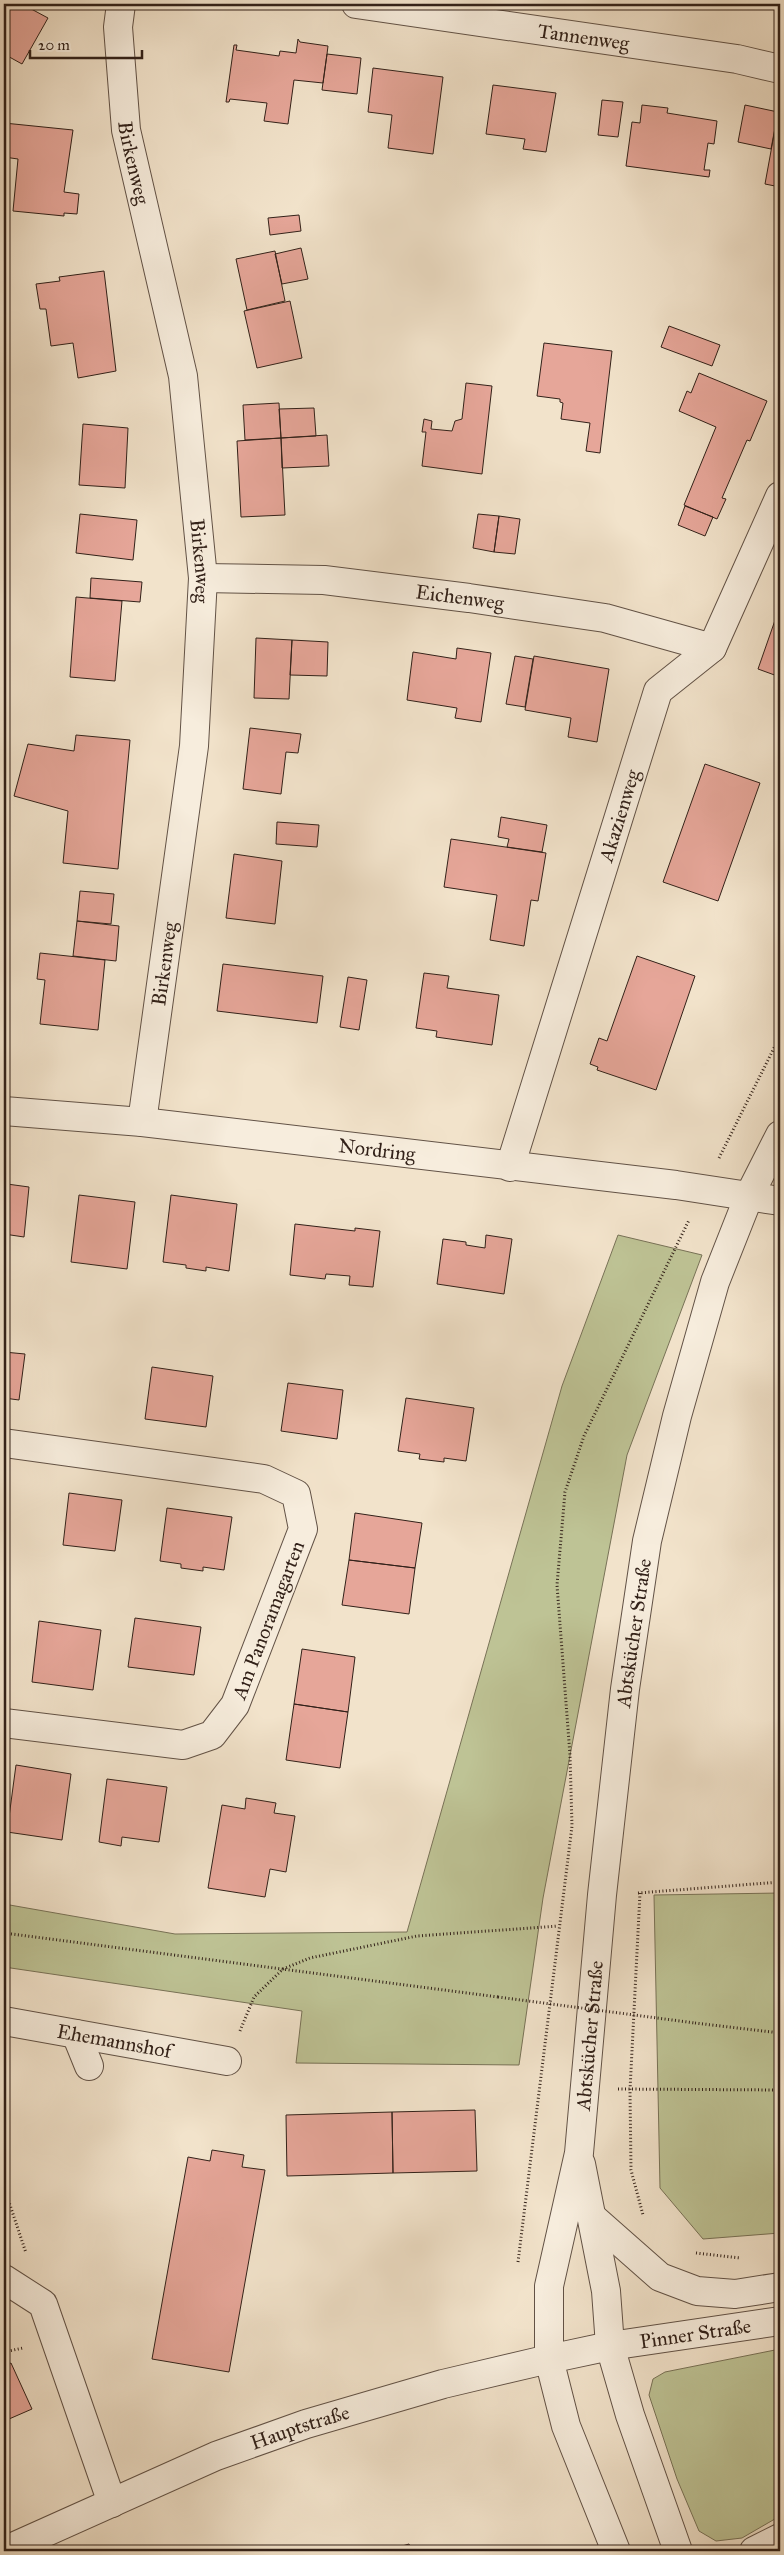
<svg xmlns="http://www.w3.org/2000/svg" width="784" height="2555" viewBox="0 0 784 2555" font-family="'IM FELL Great Primer',serif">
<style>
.green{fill:#bec395;stroke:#787257}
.building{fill:#e6a699;stroke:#322119}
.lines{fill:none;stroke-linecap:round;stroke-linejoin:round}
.minor-casing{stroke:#625246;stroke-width:30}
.path{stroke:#322119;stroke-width:3;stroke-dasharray:1 2.5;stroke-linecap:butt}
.minor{stroke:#f7eddd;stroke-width:28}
.path-bridge{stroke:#322119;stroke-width:3;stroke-dasharray:1 2.5;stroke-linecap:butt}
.labels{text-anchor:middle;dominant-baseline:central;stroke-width:4;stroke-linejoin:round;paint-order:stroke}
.street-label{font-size:20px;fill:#322119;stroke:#f7eddd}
</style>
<rect width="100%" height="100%" fill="#f2e3cb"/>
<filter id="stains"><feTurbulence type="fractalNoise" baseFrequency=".004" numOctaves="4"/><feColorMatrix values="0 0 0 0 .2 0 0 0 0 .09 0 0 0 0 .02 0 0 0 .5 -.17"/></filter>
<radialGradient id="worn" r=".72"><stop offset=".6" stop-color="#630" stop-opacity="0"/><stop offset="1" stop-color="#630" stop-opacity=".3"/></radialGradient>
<path class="green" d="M 618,1235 L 702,1255 L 627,1455 L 543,1898 L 519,2065 L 296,2063 L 302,2011 L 4,1967 L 4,1904 L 175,1934 L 407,1932 L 562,1386 Z
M 780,1893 L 780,2233 L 703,2239 L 660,2188 L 654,1895 Z
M 780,2349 L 780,2516 L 742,2538 L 716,2541 L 699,2531 L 677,2479 L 649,2395 L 653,2379 L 665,2372 Z"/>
<path class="building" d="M 4,4 L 22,4 L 48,18 L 22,64 L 4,54 Z
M 298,39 L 300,42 L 328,46 L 327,54 L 323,83 L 294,80 L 288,124 L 264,121 L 267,103 L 230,99 L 229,102 L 226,102 L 234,45 L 237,45 L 236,50 L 279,56 L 280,51 L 296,53 Z
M 327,54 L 361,58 L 357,94 L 322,90 Z
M 373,68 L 443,77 L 433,154 L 388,148 L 392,115 L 368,112 Z
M 493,85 L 556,93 L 546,152 L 523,149 L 525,139 L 486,134 Z
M 602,100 L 623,102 L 618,137 L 598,135 Z
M 642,105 L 668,108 L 667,113 L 717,121 L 714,144 L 708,143 L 704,170 L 710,170 L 709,177 L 626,166 L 632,122 L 640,123 Z
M 745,105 L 778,112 L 771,149 L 738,142 Z
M 4,123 L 73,130 L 64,192 L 79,194 L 77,214 L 64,213 L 64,216 L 13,211 L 18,159 L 4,157 Z
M 775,129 L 780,130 L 780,187 L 765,184 Z
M 299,215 L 301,231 L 270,235 L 268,218 Z
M 301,248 L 308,279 L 282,284 L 275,254 Z
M 275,251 L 285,301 L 247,310 L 236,259 Z
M 104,271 L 116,371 L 78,378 L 73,343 L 51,346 L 46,309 L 40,309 L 36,284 L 60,281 L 59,277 Z
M 290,301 L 302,358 L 257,368 L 244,311 Z
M 669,326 L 720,345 L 712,366 L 661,347 Z
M 544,343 L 612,351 L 600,453 L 586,451 L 590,423 L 561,419 L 563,403 L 560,402 L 560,399 L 537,396 Z
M 699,373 L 767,401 L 750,441 L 747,440 L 722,498 L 726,499 L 717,519 L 684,505 L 716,427 L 679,411 L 687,391 L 691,393 Z
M 466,383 L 492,386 L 482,474 L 422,466 L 426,432 L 422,432 L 424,419 L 432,421 L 431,429 L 452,431 L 455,421 L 462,419 Z
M 279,403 L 281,438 L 245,440 L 243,405 Z
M 314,408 L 316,436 L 281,438 L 279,409 Z
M 83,424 L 128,428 L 125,488 L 79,485 Z
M 327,435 L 329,466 L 282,468 L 281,438 Z
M 281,438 L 285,515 L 241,517 L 237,441 Z
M 685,506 L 713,517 L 705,536 L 678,525 Z
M 80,514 L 137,520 L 133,560 L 76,553 Z
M 478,514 L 499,516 L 494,552 L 473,548 Z
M 499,516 L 520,519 L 515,554 L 494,552 Z
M 91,578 L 142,582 L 140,602 L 90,598 Z
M 76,597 L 122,601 L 115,681 L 70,677 Z
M 780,606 L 780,677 L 758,669 Z
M 256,638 L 292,640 L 289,699 L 254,698 Z
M 292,640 L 328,642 L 327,676 L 290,675 Z
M 457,648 L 491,653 L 481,722 L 455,718 L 457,708 L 407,700 L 413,652 L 456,659 Z
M 515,656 L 533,659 L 525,707 L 506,704 Z
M 534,656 L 609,669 L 597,742 L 568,737 L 571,718 L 525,710 Z
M 250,728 L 301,734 L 298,753 L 286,752 L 281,794 L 243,789 Z
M 76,735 L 130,740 L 118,869 L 63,863 L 68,811 L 14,796 L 28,744 L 74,751 Z
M 705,764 L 760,783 L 718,901 L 663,882 Z
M 501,817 L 547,825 L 542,852 L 507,847 L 509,839 L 498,837 Z
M 277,822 L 319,825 L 317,847 L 276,844 Z
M 451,839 L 546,853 L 538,901 L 531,900 L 524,946 L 490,940 L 497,895 L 444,887 Z
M 234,854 L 282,861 L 275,924 L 226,918 Z
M 80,891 L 114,894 L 111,924 L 77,921 Z
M 77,921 L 119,926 L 116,961 L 73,956 Z
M 40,953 L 105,960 L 98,1030 L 40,1024 L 45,980 L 37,979 Z
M 637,956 L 695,976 L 656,1090 L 597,1070 L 598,1067 L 590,1064 L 599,1038 L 607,1041 Z
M 223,964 L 323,976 L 317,1023 L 217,1011 Z
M 424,973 L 449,976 L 447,988 L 499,995 L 492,1045 L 436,1037 L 437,1031 L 416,1028 Z
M 348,977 L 367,980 L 359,1030 L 340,1027 Z
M 4,1180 L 8,1180 L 7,1184 L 29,1187 L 24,1237 L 4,1234 Z
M 79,1195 L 135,1202 L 127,1269 L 71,1262 Z
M 171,1195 L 237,1204 L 229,1271 L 206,1267 L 206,1271 L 186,1268 L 186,1265 L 163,1262 Z
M 295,1224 L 355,1231 L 355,1228 L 380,1231 L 373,1287 L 349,1285 L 350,1276 L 326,1274 L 325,1279 L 290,1275 Z
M 486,1235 L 512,1239 L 504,1294 L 437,1284 L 443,1239 L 466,1242 L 466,1245 L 485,1248 Z
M 4,1352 L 25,1354 L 19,1400 L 4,1398 Z
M 152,1367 L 213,1376 L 206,1427 L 145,1419 Z
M 288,1383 L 343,1390 L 337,1439 L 281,1431 Z
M 406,1398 L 474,1408 L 466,1461 L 444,1458 L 444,1462 L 419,1459 L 420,1454 L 398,1451 Z
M 4,1487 L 7,1487 L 4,1513 Z
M 69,1493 L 122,1500 L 115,1551 L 63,1545 Z
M 167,1508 L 232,1517 L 224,1570 L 203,1567 L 203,1571 L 181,1568 L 181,1564 L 160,1561 Z
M 355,1513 L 422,1523 L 415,1568 L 349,1560 Z
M 349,1560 L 415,1568 L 409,1614 L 342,1605 Z
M 135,1618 L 201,1627 L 194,1675 L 128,1667 Z
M 39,1621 L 101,1630 L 93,1690 L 32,1682 Z
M 302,1649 L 355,1657 L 348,1712 L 294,1704 Z
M 294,1704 L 348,1712 L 340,1768 L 286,1760 Z
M 16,1765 L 71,1774 L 62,1840 L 7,1832 Z
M 107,1779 L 167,1787 L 159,1842 L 122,1837 L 121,1846 L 99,1842 Z
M 246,1798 L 276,1803 L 274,1813 L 295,1816 L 286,1872 L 270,1869 L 265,1897 L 208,1888 L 222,1805 L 245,1809 Z
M 475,2110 L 477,2171 L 393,2173 L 392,2112 Z
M 392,2112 L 393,2173 L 287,2176 L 286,2115 Z
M 212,2150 L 244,2155 L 242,2167 L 265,2170 L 229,2372 L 152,2359 L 188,2157 L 210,2161 Z
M 11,2363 L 32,2409 L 9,2419 L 6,2414 L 4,2415 L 4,2366 Z
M 409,2544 L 412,2551 L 385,2551 Z"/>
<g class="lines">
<defs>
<g id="minor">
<path id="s1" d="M 121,4 L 118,27 L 126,130 L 183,376 L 203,578 L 194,746 L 142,1122"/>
<path id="s2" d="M 356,4 L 737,59 L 780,69"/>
<path id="s3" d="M 203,578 L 324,580 L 469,598 L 605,618 L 712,648"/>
<path id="s4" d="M 4,1111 L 142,1122 L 676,1185 L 780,1201"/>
<path id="s5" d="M 510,1167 L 658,691 L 712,648 L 780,496"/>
<path d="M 4,1443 L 264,1479 L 296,1494 L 303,1529 L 235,1705 L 212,1735 L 183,1745 L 4,1723"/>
<path id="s6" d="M 4,2021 L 227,2061"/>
<path d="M 76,2034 L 89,2066"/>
<path d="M 581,2164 L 606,2291 L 610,2346 L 630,2415 L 678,2551"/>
<path d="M 592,2217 L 660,2277 L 697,2291 L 735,2294 L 780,2287"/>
<path d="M 4,2279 L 43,2304 L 112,2503"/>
<path id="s7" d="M 4,2551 L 216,2456 L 306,2424 L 443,2384 L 549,2359 L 610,2346 L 780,2321"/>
<path id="s8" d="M 616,2551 L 566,2426 L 549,2359 L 549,2286 L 579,2153 L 602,1895 L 625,1689 L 647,1541 L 677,1416 L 715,1282 L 749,1196 L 780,1135"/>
<path d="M 754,2551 L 780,2538"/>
</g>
</defs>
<use href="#minor" class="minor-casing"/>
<path class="path" d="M 719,1158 L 780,1036
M 638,1893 L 780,1882
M 640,1893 L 630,2090 L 631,2170 L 643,2215
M 4,1933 L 498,1997
M 695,2023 L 780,2033
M 240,2031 L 254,1997 L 283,1969 L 310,1958 L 417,1936 L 558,1926
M 618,2089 L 780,2090
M 4,2187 L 26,2253
M 696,2253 L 740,2258
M 518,2262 L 572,1826 L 570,1755 L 557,1585 L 565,1492 L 584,1436 L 689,1220
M 4,2352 L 23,2348"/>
<use href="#minor" class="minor"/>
<path class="path-bridge" d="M 498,1997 L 695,2023"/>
</g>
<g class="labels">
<g class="street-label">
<text stroke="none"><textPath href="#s2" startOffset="230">Tannenweg</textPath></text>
<text stroke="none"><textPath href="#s1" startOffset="160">Birkenweg</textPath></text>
<text stroke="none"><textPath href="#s1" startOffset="565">Birkenweg</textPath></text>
<text stroke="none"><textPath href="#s3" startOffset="258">Eichenweg</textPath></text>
<text stroke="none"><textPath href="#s5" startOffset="368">Akazienweg</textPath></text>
<text transform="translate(164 964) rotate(-82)">Birkenweg</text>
<text stroke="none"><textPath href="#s4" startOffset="375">Nordring</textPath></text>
<text transform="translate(268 1620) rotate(-69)">Am Panoramagarten</text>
<text stroke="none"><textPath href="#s8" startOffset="936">Abtskücher Straße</textPath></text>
<text stroke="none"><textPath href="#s8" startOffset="531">Abtskücher Straße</textPath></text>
<text stroke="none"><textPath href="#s6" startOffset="112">Ehemannshof</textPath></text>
<text stroke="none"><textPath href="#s7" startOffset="728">Pinner Straße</textPath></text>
<text stroke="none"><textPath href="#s7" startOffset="321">Hauptstraße</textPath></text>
</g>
</g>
<rect width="784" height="2555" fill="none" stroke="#f2e3cb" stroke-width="20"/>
<rect x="5" y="5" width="774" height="2545" fill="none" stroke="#322119" stroke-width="2.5"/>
<rect x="10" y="10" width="764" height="2535" fill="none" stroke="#322119"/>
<path d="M30 50v8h112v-8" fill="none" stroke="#322119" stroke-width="2.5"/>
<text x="38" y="50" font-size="15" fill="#322119" stroke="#f7eddd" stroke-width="4" paint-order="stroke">20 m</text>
<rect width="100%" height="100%" filter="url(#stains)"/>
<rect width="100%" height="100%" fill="url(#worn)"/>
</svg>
